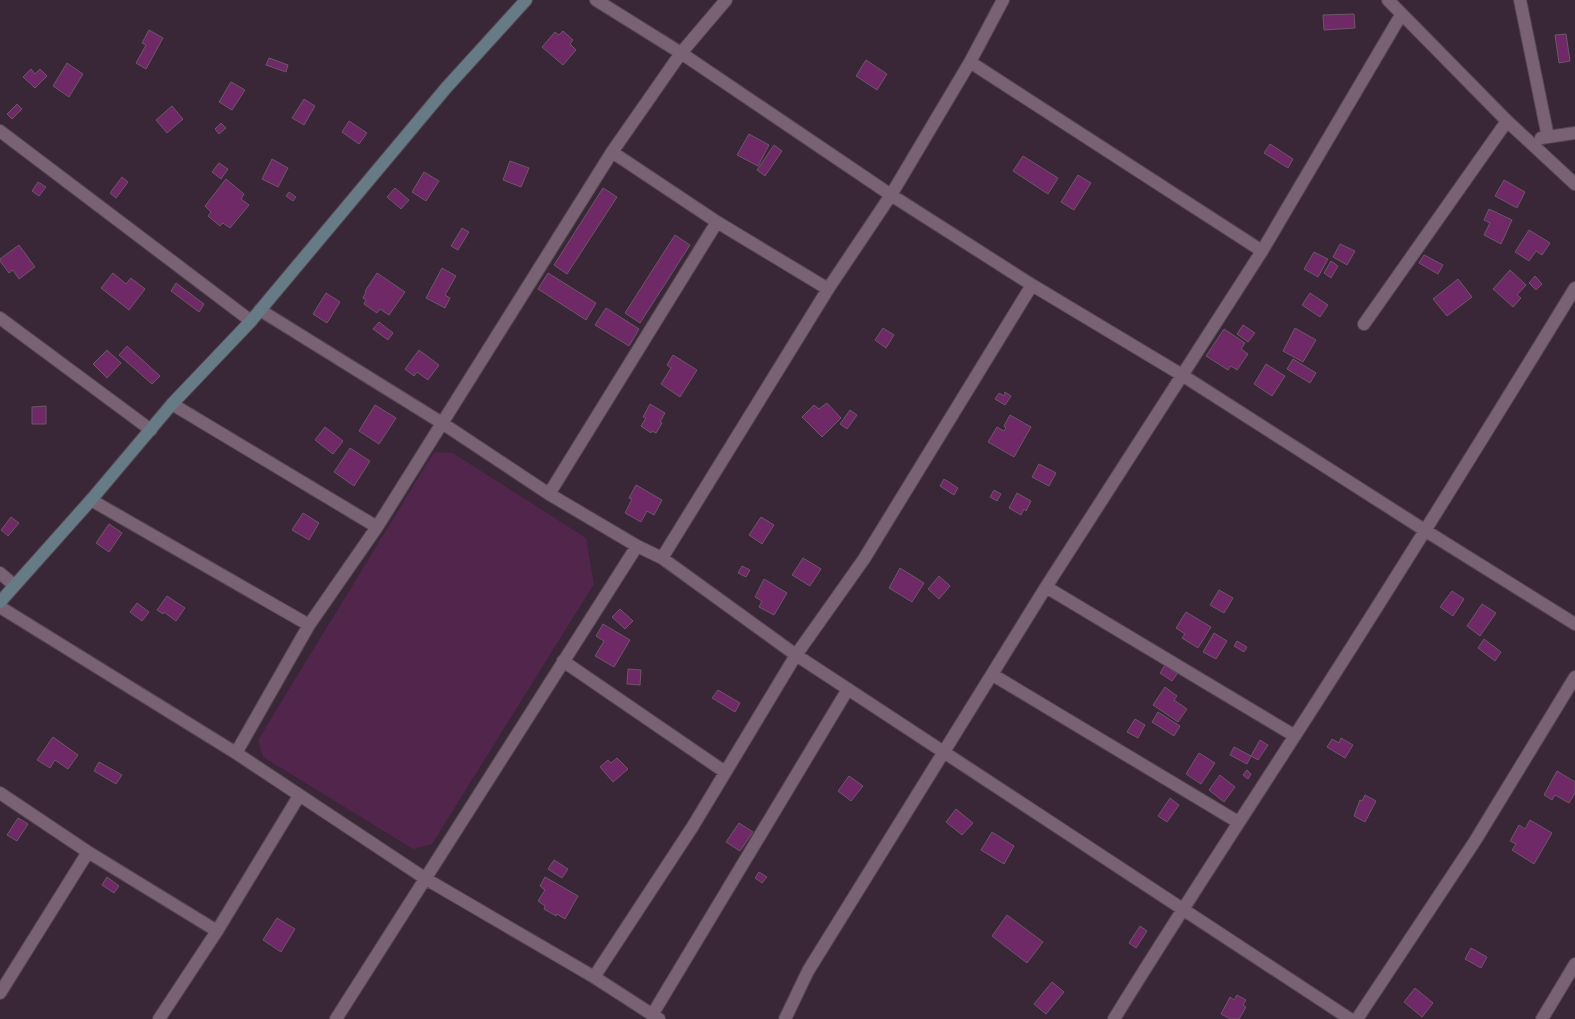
<svg xmlns="http://www.w3.org/2000/svg" width="1575" height="1019" viewBox="0 0 1575 1019" font-family="Lato,sans-serif">
<style>
.green{fill:#52254d}
.building{fill:#6e2966;stroke:#6c5768}
.lines{fill:none;stroke-linecap:round;stroke-linejoin:round}
.street-casing{stroke:#554552;stroke-width:14}
.secondary-casing{stroke:#554552;stroke-width:14}
.street{stroke:#786274;stroke-width:12}
.secondary{stroke:#677b87;stroke-width:12}
</style>
<rect width="100%" height="100%" fill="#392636"/>
<path class="green" d="M 434,452 L 453,453 L 586,538 L 594,584 L 432,844 L 413,849 L 263,757 L 258,740 Z"/>
<path class="building" d="M 1354,14 L 1355,28 L 1324,30 L 1323,15 Z
M 149,30 L 163,38 L 146,69 L 136,63 L 146,45 L 142,43 Z
M 563,31 L 573,40 L 570,44 L 576,50 L 563,65 L 542,47 L 555,32 L 559,35 Z
M 1566,34 L 1570,61 L 1559,63 L 1555,35 Z
M 269,58 L 288,65 L 286,72 L 266,65 Z
M 866,60 L 887,74 L 877,90 L 856,76 Z
M 67,63 L 83,74 L 69,97 L 53,86 Z
M 31,69 L 35,74 L 40,69 L 47,76 L 35,88 L 23,77 Z
M 231,82 L 245,90 L 232,110 L 219,102 Z
M 304,99 L 315,106 L 304,125 L 292,118 Z
M 17,104 L 22,109 L 12,119 L 7,114 Z
M 172,106 L 183,119 L 167,133 L 156,120 Z
M 349,121 L 367,133 L 359,144 L 342,132 Z
M 221,123 L 226,128 L 219,134 L 215,129 Z
M 749,134 L 769,145 L 758,166 L 737,155 Z
M 1270,144 L 1293,159 L 1288,168 L 1264,153 Z
M 774,145 L 782,151 L 765,176 L 757,170 Z
M 1023,156 L 1058,178 L 1048,194 L 1013,171 Z
M 272,159 L 288,168 L 278,187 L 262,179 Z
M 510,161 L 529,168 L 521,187 L 503,180 Z
M 219,163 L 228,169 L 221,179 L 212,172 Z
M 424,172 L 439,181 L 426,201 L 412,192 Z
M 1078,175 L 1091,183 L 1074,210 L 1061,202 Z
M 122,177 L 128,182 L 116,198 L 110,193 Z
M 226,179 L 244,194 L 241,199 L 249,205 L 230,228 L 223,223 L 220,226 L 208,216 L 211,212 L 205,206 Z
M 1504,180 L 1525,192 L 1517,208 L 1495,196 Z
M 38,182 L 46,187 L 39,196 L 32,191 Z
M 395,188 L 409,200 L 401,209 L 387,197 Z
M 603,188 L 617,197 L 567,274 L 554,265 Z
M 289,192 L 296,197 L 293,201 L 286,196 Z
M 1489,209 L 1512,220 L 1501,244 L 1484,235 L 1490,223 L 1484,220 Z
M 462,228 L 469,232 L 458,250 L 451,246 Z
M 1529,230 L 1550,243 L 1542,255 L 1536,251 L 1529,261 L 1515,252 Z
M 675,235 L 690,245 L 640,323 L 625,313 Z
M 1340,244 L 1355,251 L 1347,265 L 1333,257 Z
M 19,245 L 35,267 L 19,279 L 13,270 L 9,273 L 0,261 L 0,259 Z
M 1314,252 L 1328,259 L 1318,277 L 1304,269 Z
M 1424,255 L 1443,265 L 1438,274 L 1419,263 Z
M 1331,261 L 1338,266 L 1331,278 L 1324,273 Z
M 442,268 L 456,276 L 445,295 L 450,298 L 445,308 L 426,298 Z
M 1510,270 L 1526,285 L 1517,295 L 1521,298 L 1513,307 L 1493,289 Z
M 113,273 L 126,284 L 131,278 L 145,289 L 129,310 L 101,288 Z
M 377,273 L 405,292 L 389,315 L 380,309 L 377,313 L 364,304 L 366,300 L 363,298 L 366,292 L 365,291 Z
M 548,273 L 596,303 L 586,320 L 538,289 Z
M 1535,276 L 1542,284 L 1536,290 L 1529,283 Z
M 1458,279 L 1472,297 L 1447,316 L 1433,299 Z
M 176,283 L 204,304 L 199,312 L 171,291 Z
M 326,293 L 340,302 L 327,323 L 313,314 Z
M 1310,293 L 1328,305 L 1320,317 L 1302,305 Z
M 606,308 L 639,329 L 629,346 L 595,325 Z
M 379,322 L 393,333 L 388,340 L 373,329 Z
M 1243,325 L 1255,333 L 1248,342 L 1237,334 Z
M 883,328 L 894,335 L 886,348 L 875,340 Z
M 1295,328 L 1316,340 L 1303,362 L 1283,351 Z
M 1224,329 L 1245,343 L 1241,349 L 1248,354 L 1237,370 L 1231,366 L 1228,370 L 1206,356 Z
M 127,346 L 160,376 L 152,384 L 119,355 Z
M 107,350 L 121,363 L 107,378 L 93,364 Z
M 419,350 L 439,365 L 428,380 L 417,372 L 414,376 L 405,369 Z
M 673,355 L 697,370 L 680,397 L 661,384 L 671,368 L 667,365 Z
M 1293,359 L 1316,373 L 1310,383 L 1287,369 Z
M 1266,364 L 1285,376 L 1272,396 L 1254,384 Z
M 1005,392 L 1011,396 L 1005,405 L 995,399 L 999,393 L 1004,396 Z
M 827,403 L 841,418 L 822,437 L 802,417 L 814,405 L 819,409 Z
M 650,404 L 665,413 L 660,422 L 662,423 L 656,433 L 652,431 L 651,433 L 641,426 L 646,418 L 643,417 Z
M 375,405 L 396,418 L 379,444 L 359,431 Z
M 46,406 L 46,424 L 32,424 L 32,407 Z
M 850,410 L 857,415 L 847,429 L 840,424 Z
M 1010,415 L 1031,427 L 1014,457 L 988,442 L 997,427 L 1004,431 L 1006,428 L 1004,426 Z
M 325,427 L 343,441 L 333,454 L 315,440 Z
M 350,448 L 370,461 L 354,486 L 334,472 Z
M 1039,464 L 1056,473 L 1049,486 L 1032,477 Z
M 944,479 L 958,488 L 954,495 L 940,486 Z
M 636,485 L 662,500 L 654,515 L 647,511 L 641,522 L 625,513 L 632,499 L 629,498 Z
M 994,490 L 1001,494 L 997,501 L 990,497 Z
M 1017,493 L 1031,501 L 1026,511 L 1024,509 L 1021,515 L 1009,508 Z
M 303,513 L 319,523 L 309,540 L 292,530 Z
M 11,517 L 19,523 L 8,536 L 1,530 Z
M 761,517 L 774,525 L 762,544 L 749,535 Z
M 109,524 L 122,533 L 109,552 L 96,543 Z
M 803,558 L 821,569 L 810,586 L 792,575 Z
M 742,566 L 750,570 L 746,577 L 738,573 Z
M 900,568 L 924,583 L 912,602 L 889,588 Z
M 939,576 L 950,586 L 939,599 L 928,589 Z
M 764,579 L 787,593 L 774,615 L 759,607 L 762,601 L 755,597 Z
M 1219,590 L 1233,598 L 1224,613 L 1210,605 Z
M 1452,591 L 1464,599 L 1453,616 L 1440,607 Z
M 167,596 L 185,608 L 176,621 L 164,612 L 163,614 L 157,610 Z
M 137,603 L 149,612 L 142,621 L 130,612 Z
M 1482,604 L 1496,613 L 1480,636 L 1467,626 Z
M 620,609 L 633,621 L 625,629 L 612,617 Z
M 1186,612 L 1211,627 L 1198,648 L 1182,638 L 1185,634 L 1176,628 Z
M 603,624 L 630,640 L 614,667 L 595,656 L 604,641 L 596,636 Z
M 1214,633 L 1227,641 L 1216,659 L 1203,652 Z
M 1484,639 L 1501,652 L 1495,661 L 1478,648 Z
M 1237,641 L 1247,647 L 1244,652 L 1234,646 Z
M 1165,665 L 1177,674 L 1172,681 L 1160,673 Z
M 628,669 L 641,670 L 640,685 L 627,684 Z
M 1165,687 L 1177,696 L 1174,700 L 1187,709 L 1178,722 L 1153,705 Z
M 718,690 L 740,703 L 735,712 L 712,698 Z
M 1158,712 L 1180,726 L 1174,736 L 1152,722 Z
M 1135,719 L 1145,725 L 1138,738 L 1127,732 Z
M 53,737 L 78,755 L 68,769 L 55,760 L 50,768 L 37,760 Z
M 1341,738 L 1353,745 L 1345,758 L 1327,747 L 1332,739 L 1339,743 Z
M 1260,740 L 1268,745 L 1258,760 L 1251,756 Z
M 1234,747 L 1251,756 L 1247,764 L 1230,755 Z
M 1199,753 L 1215,763 L 1201,784 L 1186,774 Z
M 617,758 L 628,769 L 613,782 L 600,767 L 608,760 L 611,763 Z
M 99,762 L 122,775 L 116,784 L 94,771 Z
M 1247,770 L 1251,774 L 1248,779 L 1243,775 Z
M 1557,771 L 1575,782 L 1575,793 L 1569,803 L 1555,795 L 1552,800 L 1544,795 Z
M 1220,775 L 1235,787 L 1224,802 L 1209,790 Z
M 849,776 L 863,786 L 851,801 L 838,791 Z
M 1365,795 L 1376,801 L 1365,822 L 1354,816 L 1360,800 L 1362,801 Z
M 1170,798 L 1179,805 L 1167,822 L 1158,816 Z
M 956,809 L 973,823 L 962,835 L 946,822 Z
M 18,818 L 28,824 L 17,841 L 7,835 Z
M 1530,820 L 1552,833 L 1534,864 L 1512,850 L 1516,844 L 1510,841 L 1519,825 L 1525,829 Z
M 739,823 L 753,832 L 740,851 L 726,842 Z
M 992,832 L 1014,846 L 1004,864 L 981,850 Z
M 554,860 L 568,869 L 562,878 L 548,869 Z
M 759,872 L 767,877 L 762,883 L 755,878 Z
M 107,877 L 119,886 L 114,893 L 102,885 Z
M 545,877 L 578,896 L 565,919 L 557,914 L 556,916 L 544,909 L 545,906 L 538,901 L 545,890 L 540,886 Z
M 1007,915 L 1043,942 L 1027,963 L 992,936 Z
M 277,918 L 295,929 L 281,952 L 263,940 Z
M 1140,926 L 1147,931 L 1136,948 L 1129,943 Z
M 1471,948 L 1487,957 L 1481,968 L 1465,959 Z
M 1052,982 L 1064,992 L 1046,1014 L 1034,1004 Z
M 1415,988 L 1433,1003 L 1422,1017 L 1404,1002 Z
M 1237,995 L 1246,1000 L 1243,1005 L 1246,1007 L 1239,1019 L 1231,1019 L 1221,1014 L 1230,997 L 1234,1000 Z"/>
<g class="lines">
<defs>
<path id="street" d="M 596,0 L 681,53 L 891,195 L 1032,285 L 1182,375 L 1426,531 L 1575,624
M 1388,0 L 1507,121 L 1575,184
M 1520,0 L 1548,137
M 970,62 L 1262,251
M 0,131 L 251,321
M 1541,138 L 1575,133
M 612,152 L 717,222 L 828,289
M 260,310 L 442,423 L 549,494 L 637,546 L 662,558 L 796,655 L 1350,1019
M 0,318 L 151,430
M 1364,324 L 1507,121
M 172,404 L 377,527
M 549,494 L 717,222
M 91,500 L 309,625
M 662,558 L 828,289 L 891,195 L 970,62 L 1003,0
M 0,573 L 14,585
M 1046,587 L 1295,736
M 0,607 L 236,753 L 426,879 L 594,977 L 659,1019
M 563,661 L 725,772
M 993,675 L 1238,822
M 236,753 L 309,625 L 377,527 L 612,152 L 681,53 L 726,0
M 0,793 L 88,852 L 217,931
M 594,977 L 693,826 L 796,655 L 864,559 L 1032,285
M 0,993 L 88,852
M 652,1015 L 848,689
M 159,1019 L 217,931 L 299,796
M 336,1019 L 637,546
M 785,1019 L 808,971 L 1046,587 L 1262,251 L 1401,15
M 1114,1019 C 1173,923 1235,829 1296,734 C 1391,587 1483,438 1575,288
M 1357,1019 L 1475,841 L 1575,677
M 1542,1019 L 1575,964"/>
<path id="secondary" d="M 0,602 L 91,500 L 172,404 L 251,321 L 446,88 L 526,0"/>
</defs>
<use href="#street" class="street-casing"/>
<use href="#secondary" class="secondary-casing"/>
<use href="#street" class="street"/>
<use href="#secondary" class="secondary"/>
</g>
</svg>
